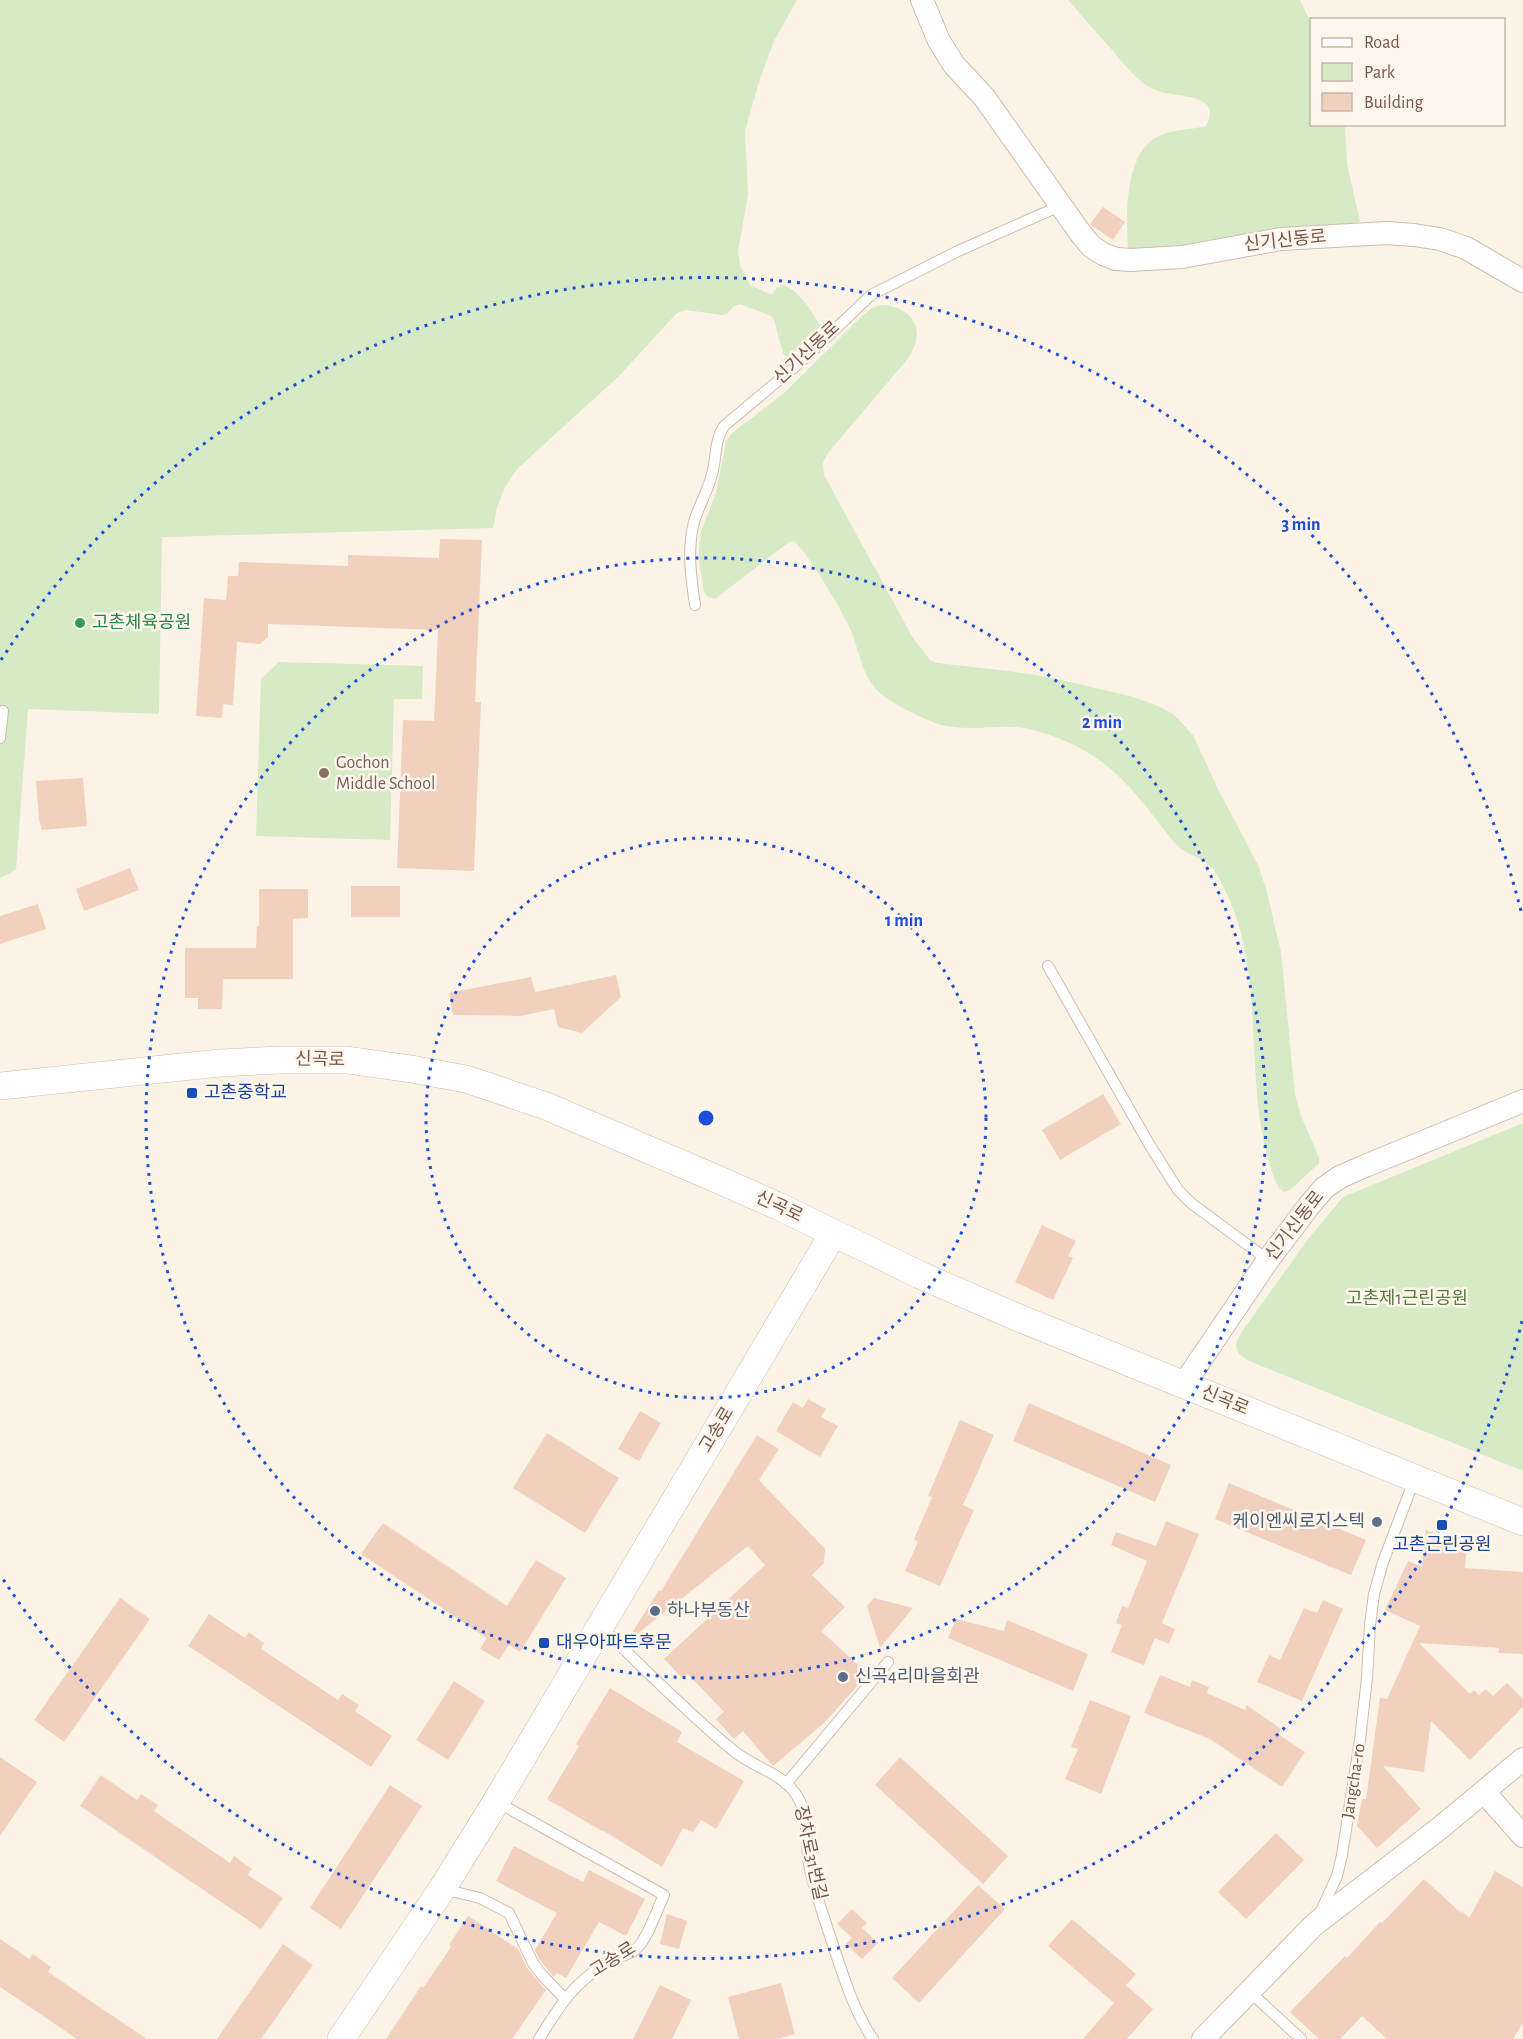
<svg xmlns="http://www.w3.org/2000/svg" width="1523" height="2039" viewBox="0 0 1523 2039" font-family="'Alegreya Sans','Noto Sans KR',sans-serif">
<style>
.green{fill:#d6eac5}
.building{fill:#f2d0be}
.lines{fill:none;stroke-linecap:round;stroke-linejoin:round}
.service-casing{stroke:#d0bcaf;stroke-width:12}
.minor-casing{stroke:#d0bcaf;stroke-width:24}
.tertiary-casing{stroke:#d0bcaf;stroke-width:28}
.service{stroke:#fff;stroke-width:10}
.minor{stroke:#fff;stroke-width:22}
.tertiary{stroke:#fff;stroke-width:27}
.ring{fill:none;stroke:#1d4ed8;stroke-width:3;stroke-dasharray:3 6}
.leisure-dot{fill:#2e9e5b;stroke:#fff7ed;stroke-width:2}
.education-dot{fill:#8d6e63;stroke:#fff7ed;stroke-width:2}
.transit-dot{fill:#1a4fb4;stroke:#fff7ed;stroke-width:2}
.service-dot{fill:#5c6f8a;stroke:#fff7ed;stroke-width:2}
.labels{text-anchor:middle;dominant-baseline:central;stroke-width:5;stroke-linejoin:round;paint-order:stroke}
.street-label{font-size:18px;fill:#76584b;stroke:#fff7ed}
.leisure-label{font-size:18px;fill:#27864d;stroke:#fff7ed;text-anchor:start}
.education-label{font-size:18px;fill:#785e54;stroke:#fff7ed;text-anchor:start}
.transit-label{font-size:18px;fill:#164399;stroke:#fff7ed;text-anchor:start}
.park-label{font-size:18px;fill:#567c42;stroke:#fff7ed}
.service-label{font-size:18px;fill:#4e5e75;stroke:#fff7ed;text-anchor:start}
.centre{fill:#1d4ed8;stroke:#fff7ed;stroke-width:3}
.ring-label{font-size:18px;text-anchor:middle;font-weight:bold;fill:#1d4ed8;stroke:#fff7ed;stroke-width:5;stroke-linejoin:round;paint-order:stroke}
</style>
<rect width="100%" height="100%" fill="#fcf3e7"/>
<path class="green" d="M 0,0 L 797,0 L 774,41 L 759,82 L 745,131 L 748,195 L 738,252 L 741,268 L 750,285 L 770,294 L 773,294 L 777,288 L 783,285 C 800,290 812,312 821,327 L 789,356 L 785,356 L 783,353 L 774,320 L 771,316 L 740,304 L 734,306 L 727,314 L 722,315 L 686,310 L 677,313 L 619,376 L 517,469 L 504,489 L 497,508 L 493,528 L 162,537 L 159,714 L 28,709 L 16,870 L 0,878 Z
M 1068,0 L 1300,0 L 1311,23 L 1312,124 L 1345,125 L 1347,165 L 1360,221 L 1356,224 L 1268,231 L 1232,236 L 1169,249 L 1128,249 C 1126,216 1124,149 1161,135 C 1175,129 1191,130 1206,126 C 1221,98 1189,97 1172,94 C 1163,93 1153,90 1146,85 C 1134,77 1123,63 1114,52 C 1098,35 1083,17 1068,0 Z
M 881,305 C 900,305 921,318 916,340 C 915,348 910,354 906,361 L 827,454 L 823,463 L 824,475 L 913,638 L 930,660 L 937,663 L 1009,671 L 1048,677 L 1130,696 L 1156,705 L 1173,714 L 1193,735 L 1218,789 L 1258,865 L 1266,889 L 1281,952 L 1295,1095 L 1301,1116 L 1319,1157 L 1319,1163 L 1290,1190 L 1284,1192 L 1279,1188 C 1269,1169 1265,1148 1261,1127 C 1249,1053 1260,971 1230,901 C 1225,890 1220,878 1213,869 C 1203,857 1190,856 1178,847 C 1157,822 1138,793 1113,771 C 1090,750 1055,734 1024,728 C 1005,725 987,728 969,728 C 960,728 950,727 942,725 C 929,722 891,703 881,694 C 863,678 860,655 852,633 C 847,618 806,550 794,541 L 789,542 L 715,599 L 708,597 L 704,592 L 700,567 L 699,552 L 701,531 L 716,493 L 726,442 L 731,434 L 784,393 L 862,316 L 872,308 Z
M 279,662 L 423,666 L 422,699 L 394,699 L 390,840 L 256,836 L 261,679 Z
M 1523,1123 L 1523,1471 L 1249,1361 C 1233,1352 1233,1345 1243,1330 L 1308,1239 L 1343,1197 Z"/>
<path class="building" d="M 1103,207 L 1125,222 L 1113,240 L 1090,224 Z
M 440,539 L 482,540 L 475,702 L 481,702 L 474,871 L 397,868 L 403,720 L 434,721 L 438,630 L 268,624 L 268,637 L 260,644 L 237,642 L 233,705 L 223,704 L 222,718 L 196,716 L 204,598 L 226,600 L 228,576 L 238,576 L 239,562 L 348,566 L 348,555 L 439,558 Z
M 83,778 L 87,826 L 42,830 L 39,820 L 36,781 Z
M 130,868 L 139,890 L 84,911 L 76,889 Z
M 351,886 L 400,886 L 400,917 L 351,917 Z
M 259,889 L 308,889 L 308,918 L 293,919 L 293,979 L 223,979 L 222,1009 L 198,1009 L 198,998 L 185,998 L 185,948 L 256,948 L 257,926 L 259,926 Z
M 38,904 L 46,929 L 0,944 L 0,916 Z
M 616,975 L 621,997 L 582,1033 L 558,1027 L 554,1009 L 520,1016 L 453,1015 L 449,993 L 531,977 L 535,992 Z
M 1103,1094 L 1121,1124 L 1060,1160 L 1042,1130 Z
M 1042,1225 L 1076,1241 L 1068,1256 L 1073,1258 L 1053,1300 L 1015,1282 Z
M 808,1399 L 826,1409 L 821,1417 L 838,1426 L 820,1457 L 776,1431 L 793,1402 L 803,1408 Z
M 1029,1403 L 1171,1465 L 1155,1502 L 1013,1441 Z
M 640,1411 L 661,1423 L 639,1461 L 618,1449 Z
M 960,1420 L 994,1435 L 963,1505 L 974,1510 L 940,1586 L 905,1571 L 918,1542 L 914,1539 L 932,1497 L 928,1496 Z
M 547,1433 L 619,1478 L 585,1533 L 513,1488 Z
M 757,1435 L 779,1449 L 759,1480 L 825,1549 L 824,1563 L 812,1575 L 845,1607 L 821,1631 L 868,1674 L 824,1723 L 773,1766 L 743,1731 L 734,1739 L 716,1719 L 724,1712 L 688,1674 L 683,1679 L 664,1659 L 765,1565 L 748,1546 L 632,1638 L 630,1636 L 659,1590 L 661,1591 Z
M 1229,1483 L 1366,1540 L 1351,1575 L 1215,1519 Z
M 1166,1521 L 1199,1534 L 1162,1623 L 1175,1629 L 1169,1644 L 1155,1638 L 1144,1665 L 1111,1652 L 1122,1625 L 1116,1623 L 1122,1606 L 1128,1608 L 1147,1561 L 1111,1545 L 1116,1532 L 1156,1546 Z
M 383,1523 L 507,1606 L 536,1560 L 566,1578 L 520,1652 L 509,1645 L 499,1660 L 480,1649 L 487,1638 L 361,1554 Z
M 1426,1530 L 1467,1547 L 1465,1568 L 1523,1572 L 1523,1654 L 1498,1653 L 1499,1648 L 1419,1643 L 1470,1694 L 1474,1690 L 1479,1695 L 1486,1689 L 1493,1696 L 1507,1683 L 1523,1699 L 1523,1707 L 1470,1760 L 1431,1721 L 1424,1772 L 1383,1766 L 1421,1809 L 1377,1848 L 1357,1826 L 1362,1799 L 1366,1799 L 1380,1698 L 1387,1699 L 1420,1626 L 1385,1610 L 1408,1561 L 1422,1567 Z
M 120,1598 L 150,1619 L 64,1742 L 34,1720 Z
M 874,1598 L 913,1608 L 880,1648 L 867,1606 Z
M 1323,1600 L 1343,1609 L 1302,1701 L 1257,1682 L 1269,1655 L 1280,1660 L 1304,1608 L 1317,1613 Z
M 209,1614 L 245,1638 L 249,1632 L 264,1643 L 261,1649 L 338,1700 L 342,1694 L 359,1705 L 355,1711 L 392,1736 L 371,1767 L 188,1646 Z
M 956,1619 L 1004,1631 L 1007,1620 L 1088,1654 L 1073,1691 L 948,1638 Z
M 1160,1675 L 1190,1687 L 1192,1680 L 1209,1687 L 1207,1693 L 1245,1710 L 1247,1705 L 1281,1729 L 1278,1734 L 1305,1752 L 1282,1787 L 1210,1739 L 1144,1713 Z
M 454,1681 L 485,1701 L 448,1760 L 416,1740 Z
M 610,1688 L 682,1732 L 677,1742 L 744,1781 L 716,1829 L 701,1820 L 693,1832 L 683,1828 L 662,1867 L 602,1830 L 602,1831 L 547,1799 L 579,1746 L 576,1744 Z
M 1090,1700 L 1131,1716 L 1101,1794 L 1065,1779 L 1078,1749 L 1071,1747 Z
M 0,1757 L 37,1782 L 0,1836 Z
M 900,1757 L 1008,1856 L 983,1884 L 875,1785 Z
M 101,1775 L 137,1800 L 141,1794 L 158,1805 L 154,1811 L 230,1863 L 234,1856 L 252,1869 L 248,1875 L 283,1898 L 261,1929 L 80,1806 Z
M 390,1785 L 422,1806 L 341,1929 L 310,1908 Z
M 1276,1833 L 1304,1860 L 1246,1919 L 1218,1892 Z
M 514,1846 L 583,1882 L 589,1870 L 645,1899 L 626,1936 L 599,1922 L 566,1978 L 557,1973 L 554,1977 L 539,1959 L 535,1950 L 557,1913 L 496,1881 Z
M 1495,1871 L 1523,1887 L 1523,2022 L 1513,2039 L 1387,2039 L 1362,2016 L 1340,2039 L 1319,2039 L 1290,2012 L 1345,1956 L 1347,1958 L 1380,1922 L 1382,1923 L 1424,1879 L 1461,1913 L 1462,1911 L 1469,1918 Z
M 978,1885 L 1005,1909 L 919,2003 L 892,1978 Z
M 852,1909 L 867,1923 L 852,1938 L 837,1924 Z
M 667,1914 L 687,1921 L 679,1949 L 660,1944 Z
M 468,1916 L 518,1949 L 527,1968 L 546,1990 L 512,2039 L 386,2039 L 421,1986 L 423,1988 L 451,1947 L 449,1945 Z
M 1072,1919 L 1136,1974 L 1126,1985 L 1153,2009 L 1127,2039 L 1083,2039 L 1114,2003 L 1048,1946 Z
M 862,1928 L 878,1943 L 862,1959 L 846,1944 Z
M 0,1939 L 29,1959 L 33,1954 L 51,1967 L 48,1972 L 147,2039 L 77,2039 L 0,1987 Z
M 283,1944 L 313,1965 L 261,2039 L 217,2039 Z
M 781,1983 L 795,2034 L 777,2039 L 739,2039 L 728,1997 Z
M 660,1985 L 691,2000 L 672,2039 L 633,2039 Z"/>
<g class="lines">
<defs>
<path id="service" d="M 695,605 C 691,577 687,549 694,522 C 699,505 708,491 712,474 C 717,457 714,441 724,426 L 803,360 L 871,295 L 958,251 L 1060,206
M 0,738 L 3,711
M 1048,966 L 1149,1144 L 1178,1190 L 1191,1203 L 1268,1260
M 602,1628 C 645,1669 688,1714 735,1752 C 754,1767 781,1773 795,1793 C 810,1813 805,1841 809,1864 C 813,1886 821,1908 828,1930 C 840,1965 852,2009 873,2039
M 786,1784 L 888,1662
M 497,1802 L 664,1895 C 657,1909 648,1939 636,1949 C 628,1956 615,1957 606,1963 C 571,1986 561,2004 539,2039
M 443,1889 L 480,1898 L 509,1913 L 533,1963 L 542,1975 L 564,1998
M 1320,1913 L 1337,1876 L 1342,1855 L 1360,1740 L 1367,1678 L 1370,1625 L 1374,1594 L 1383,1562 L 1415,1478
M 1249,1991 L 1301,2039"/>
<path id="minor" d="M 922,0 L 939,41 L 954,65 L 984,97 L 1081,234 L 1091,246 L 1103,254 L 1116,259 L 1131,260 L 1182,257 L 1281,239 L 1387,233 L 1414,235 L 1440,239 L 1466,248 L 1523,281
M 1184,1384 L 1268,1260 L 1308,1207 L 1324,1188 L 1340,1177 L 1365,1166 L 1523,1101
M 1484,1792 L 1523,1836
M 1203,2039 L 1315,1924 L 1440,1828 L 1523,1759"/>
<path id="tertiary" d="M 0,1086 L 220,1063 L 280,1060 L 347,1060 L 411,1069 L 466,1079 L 546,1106 L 717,1179 L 780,1207 L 920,1275 L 1014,1316 L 1523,1522
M 341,2039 L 442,1889 L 496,1802 L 833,1234"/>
</defs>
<use href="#service" class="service-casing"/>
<use href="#minor" class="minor-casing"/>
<use href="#tertiary" class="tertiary-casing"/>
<use href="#service" class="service"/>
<use href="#minor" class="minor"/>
<use href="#tertiary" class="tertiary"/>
</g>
<g class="ring">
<circle cx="706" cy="1118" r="280"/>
<circle cx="706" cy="1118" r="560"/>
<path d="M1522 1321A841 841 0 0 1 1 1576M1 660A841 841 0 0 1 1522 915"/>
</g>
<circle class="leisure-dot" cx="80" cy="623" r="6"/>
<circle class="education-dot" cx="324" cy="773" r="6"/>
<g class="transit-dot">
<rect x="186" y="1087" width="12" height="12" rx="3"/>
<rect x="1436" y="1519" width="12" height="12" rx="3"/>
<rect x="538" y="1637" width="12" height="12" rx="3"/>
</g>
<g class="service-dot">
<circle cx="1377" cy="1522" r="6"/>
<circle cx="655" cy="1611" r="6"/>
<circle cx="843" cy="1677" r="6"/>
</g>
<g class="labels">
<g class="street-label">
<text transform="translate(1285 241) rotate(-6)">신기신동로</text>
<text transform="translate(807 353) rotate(-43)">신기신동로</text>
<text transform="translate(320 1060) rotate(1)">신곡로</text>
<text transform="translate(779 1207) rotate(25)">신곡로</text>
<text transform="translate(1295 1226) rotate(-52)">신기신동로</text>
<text transform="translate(1225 1401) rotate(22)">신곡로</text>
<text transform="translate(717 1430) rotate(-59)">고송로</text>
<text transform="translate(1354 1781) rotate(-81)">Jangcha-ro</text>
<text transform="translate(810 1853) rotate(78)">장차로31번길</text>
<text transform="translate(613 1960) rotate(-32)">고송로</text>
</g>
<g class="leisure-label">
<text x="92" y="623">고촌체육공원</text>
</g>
<g class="education-label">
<text x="336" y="763">Gochon<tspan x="336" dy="21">Middle School</tspan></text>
</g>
<g class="transit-label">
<text x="204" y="1093">고촌중학교</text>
<text x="1442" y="1545" text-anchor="middle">고촌근린공원</text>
<text x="556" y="1643">대우아파트후문</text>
</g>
<g class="park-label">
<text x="1407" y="1299">고촌제1근린공원</text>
</g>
<g class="service-label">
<text x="1365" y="1522" text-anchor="end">케이엔씨로지스텍</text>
<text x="667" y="1611">하나부동산</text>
<text x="855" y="1677">신곡4리마을회관</text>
</g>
</g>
<circle cx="706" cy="1118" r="9" class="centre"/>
<g class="ring-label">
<text x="1301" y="530">3 min</text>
<text x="1102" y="728">2 min</text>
<text x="904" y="926">1 min</text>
</g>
<rect x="1310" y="18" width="195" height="108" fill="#fff7ed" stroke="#c8b7ac" stroke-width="1.5"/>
<rect x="1322" y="38" width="30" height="9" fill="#ffffff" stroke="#c8b7ac" stroke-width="1.5"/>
<text x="1364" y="48" font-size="18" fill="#76584b">Road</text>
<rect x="1322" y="63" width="30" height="18" fill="#d6eac5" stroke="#c8b7ac" stroke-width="1.5"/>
<text x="1364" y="78" font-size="18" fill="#76584b">Park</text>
<rect x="1322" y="93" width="30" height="18" fill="#f2d0be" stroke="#c8b7ac" stroke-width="1.5"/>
<text x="1364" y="108" font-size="18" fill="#76584b">Building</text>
</svg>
